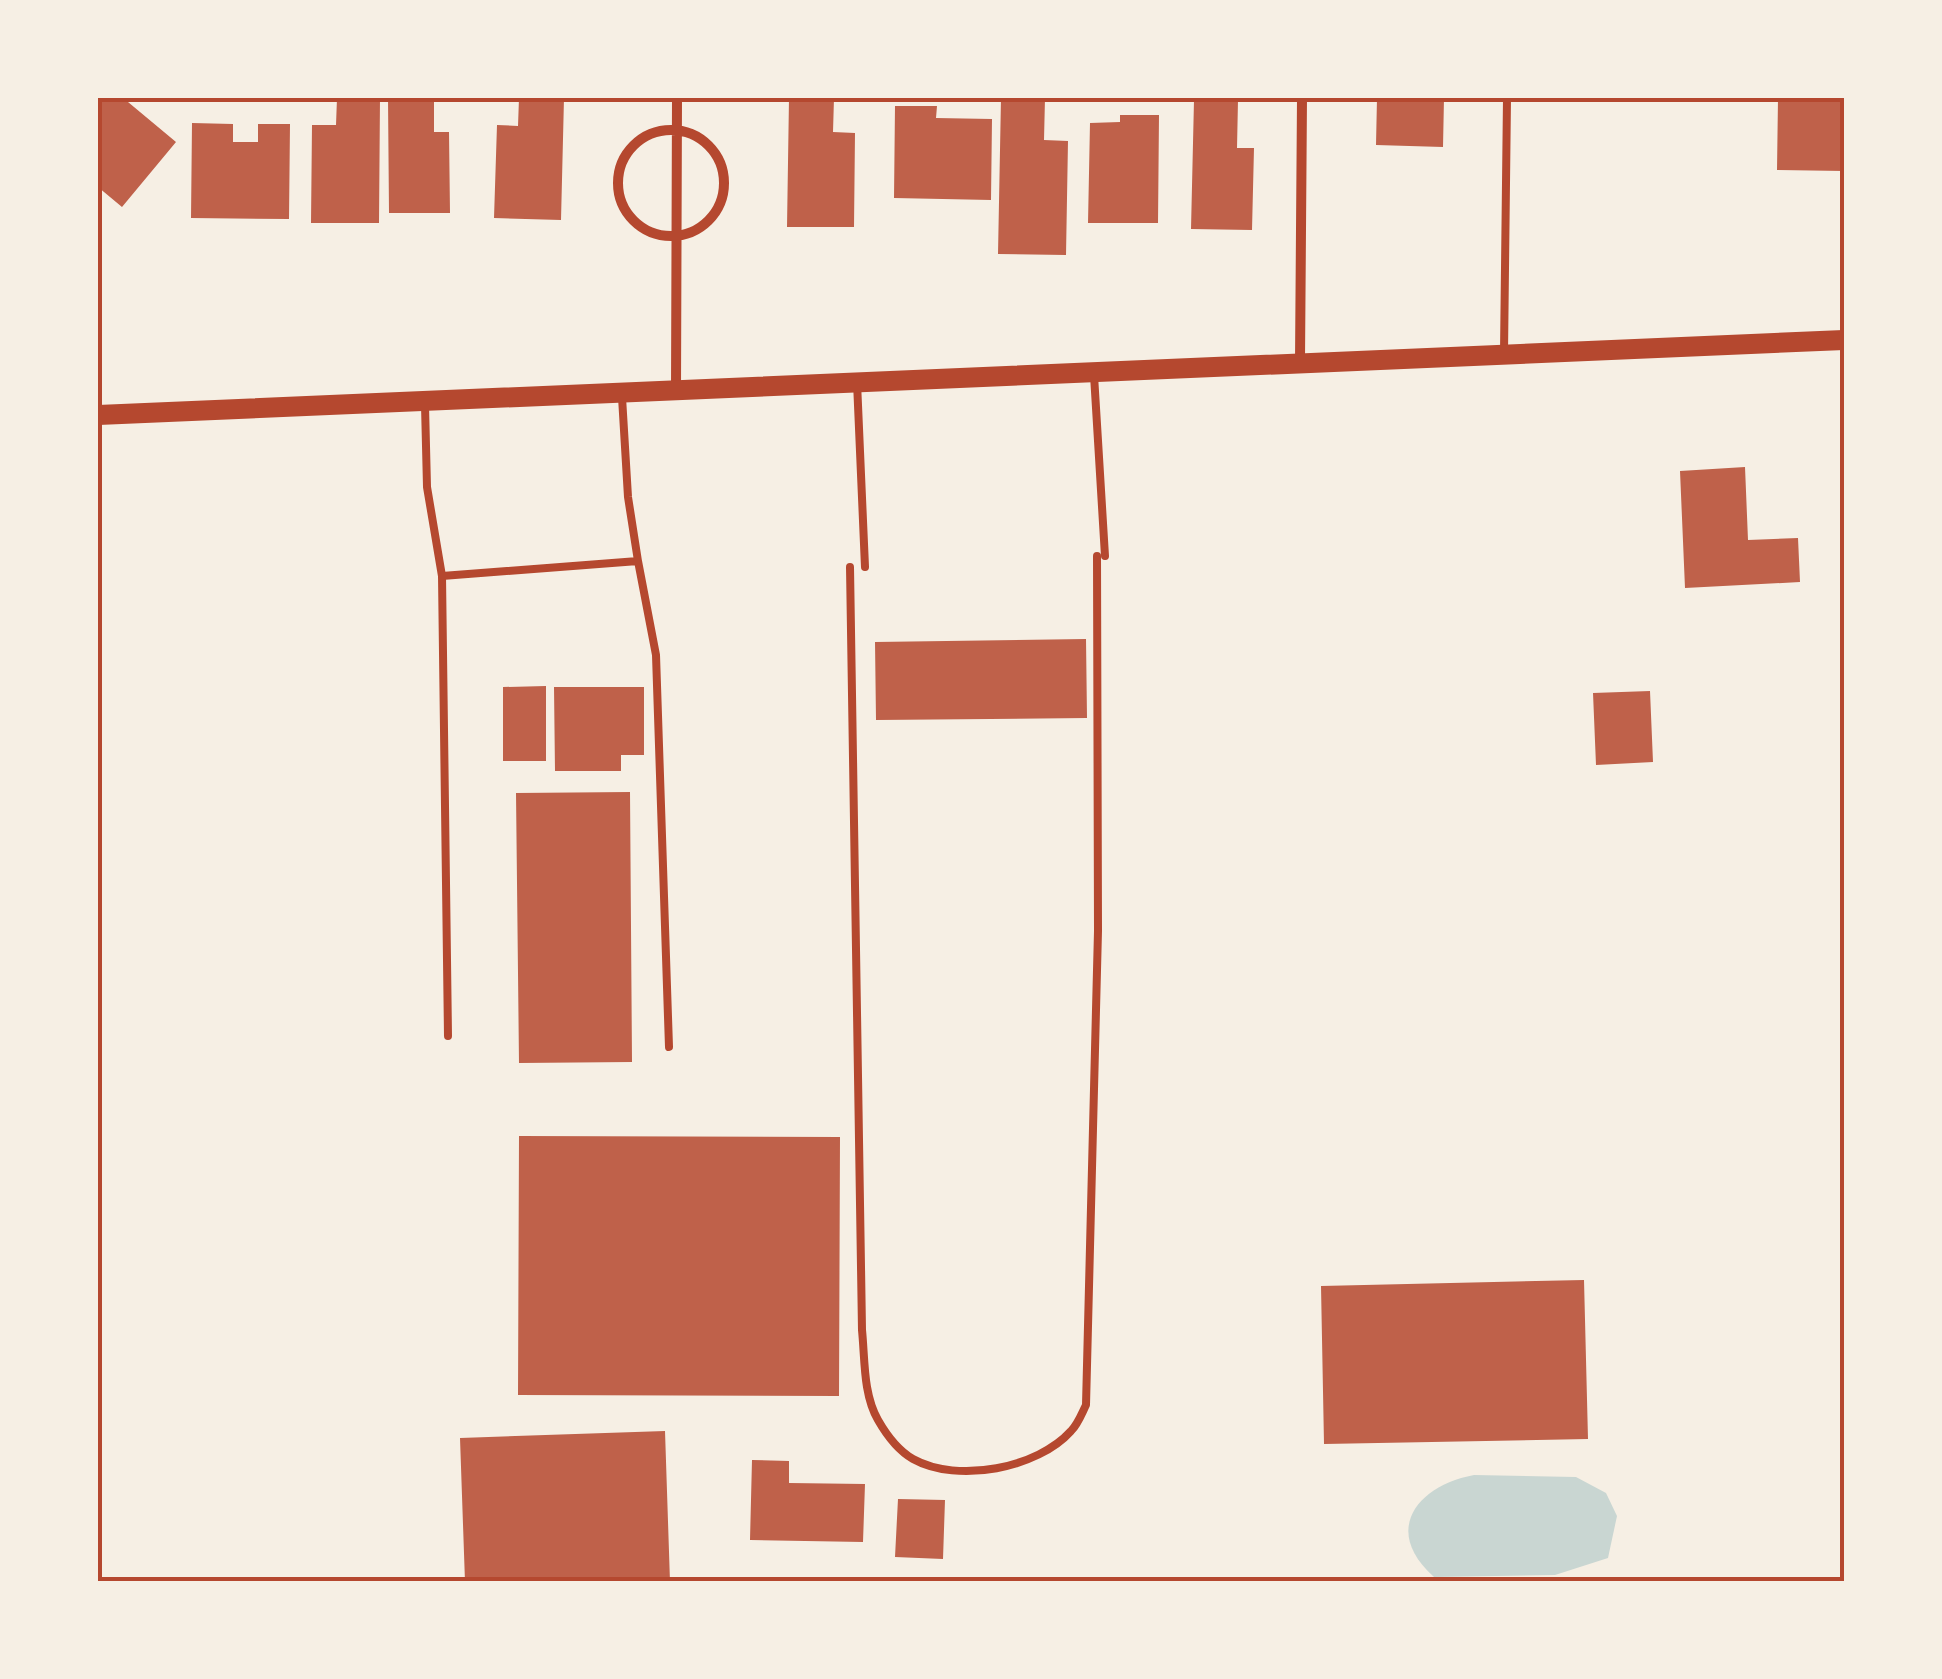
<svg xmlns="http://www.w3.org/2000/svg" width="1942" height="1679" viewBox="0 0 1942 1679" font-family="Helvetica,sans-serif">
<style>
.water{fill:#c9d6d2}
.building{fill:#bf614a}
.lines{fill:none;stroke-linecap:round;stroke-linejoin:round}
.service{stroke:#b5482f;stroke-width:8}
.minor{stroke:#b5482f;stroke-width:10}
.secondary{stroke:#b5482f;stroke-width:20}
.neatline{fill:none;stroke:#b5482f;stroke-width:4}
</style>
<rect width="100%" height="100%" fill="#f6efe4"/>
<path class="water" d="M 1474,1475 L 1576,1477 L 1606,1493 L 1617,1516 L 1608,1558 L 1555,1575 L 1434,1577 C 1382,1531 1416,1486 1474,1475 Z"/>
<path class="building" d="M 98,98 L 132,98 L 128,102 L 176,142 L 122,207 L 98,187 Z
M 337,98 L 380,98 L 379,223 L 311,223 L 312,125 L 336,125 Z
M 388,98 L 434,98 L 434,132 L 449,132 L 450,213 L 389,213 Z
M 519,98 L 564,98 L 561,220 L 494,218 L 497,125 L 518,126 Z
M 789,98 L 834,98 L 833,132 L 855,133 L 854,227 L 787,227 Z
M 1001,98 L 1045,98 L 1044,140 L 1068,141 L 1066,255 L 998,254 Z
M 1377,98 L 1444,98 L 1443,147 L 1376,145 Z
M 1778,98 L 1844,98 L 1844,171 L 1777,170 Z
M 1194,100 L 1238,100 L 1237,148 L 1254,148 L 1252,230 L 1191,229 Z
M 895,106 L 937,106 L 936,118 L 992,119 L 991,200 L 894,198 Z
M 1120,115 L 1159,115 L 1158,223 L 1088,223 L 1090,123 L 1120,122 Z
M 192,123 L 233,124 L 233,142 L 258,142 L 258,124 L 290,124 L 289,219 L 191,218 Z
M 1745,467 L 1748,540 L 1798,538 L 1800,582 L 1685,588 L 1680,471 Z
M 1086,639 L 1087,718 L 876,720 L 875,642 Z
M 546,686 L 546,761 L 503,761 L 503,687 Z
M 554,687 L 644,687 L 644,755 L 621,755 L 621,771 L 555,771 Z
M 1650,691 L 1653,762 L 1596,765 L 1593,693 Z
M 630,792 L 632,1062 L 519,1063 L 516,793 Z
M 519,1136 L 840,1137 L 839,1396 L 518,1395 Z
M 1584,1280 L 1588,1439 L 1324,1444 L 1321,1286 Z
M 665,1431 L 670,1582 L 465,1582 L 460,1438 Z
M 752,1460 L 789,1461 L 789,1483 L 865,1484 L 863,1542 L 750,1540 Z
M 898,1499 L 945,1500 L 943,1559 L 895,1557 Z"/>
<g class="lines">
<path class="service" d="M 1504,353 L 1507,98
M 1094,375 L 1105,556
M 857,382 L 865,567
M 425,405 L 427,487 L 442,576 L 448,1036
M 638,561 L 656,655 L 669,1047
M 850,567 L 862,1330 C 865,1359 863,1394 878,1420 C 886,1434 899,1451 913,1459 C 958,1484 1038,1468 1071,1431 C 1078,1424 1082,1413 1086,1405 L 1098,931 L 1097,556
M 442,576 L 638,561 L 628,497 L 622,397"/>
<path class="minor" d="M618 183a53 53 0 1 1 106 0a53 53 0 1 1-106 0Z
M 1300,361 L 1302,98
M 676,390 L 677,98"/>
<path class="secondary" d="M 98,415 L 1844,340"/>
</g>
<rect width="1942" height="1679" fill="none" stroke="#f6efe4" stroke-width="200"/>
<rect x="100" y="100" width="1742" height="1479" class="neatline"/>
</svg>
